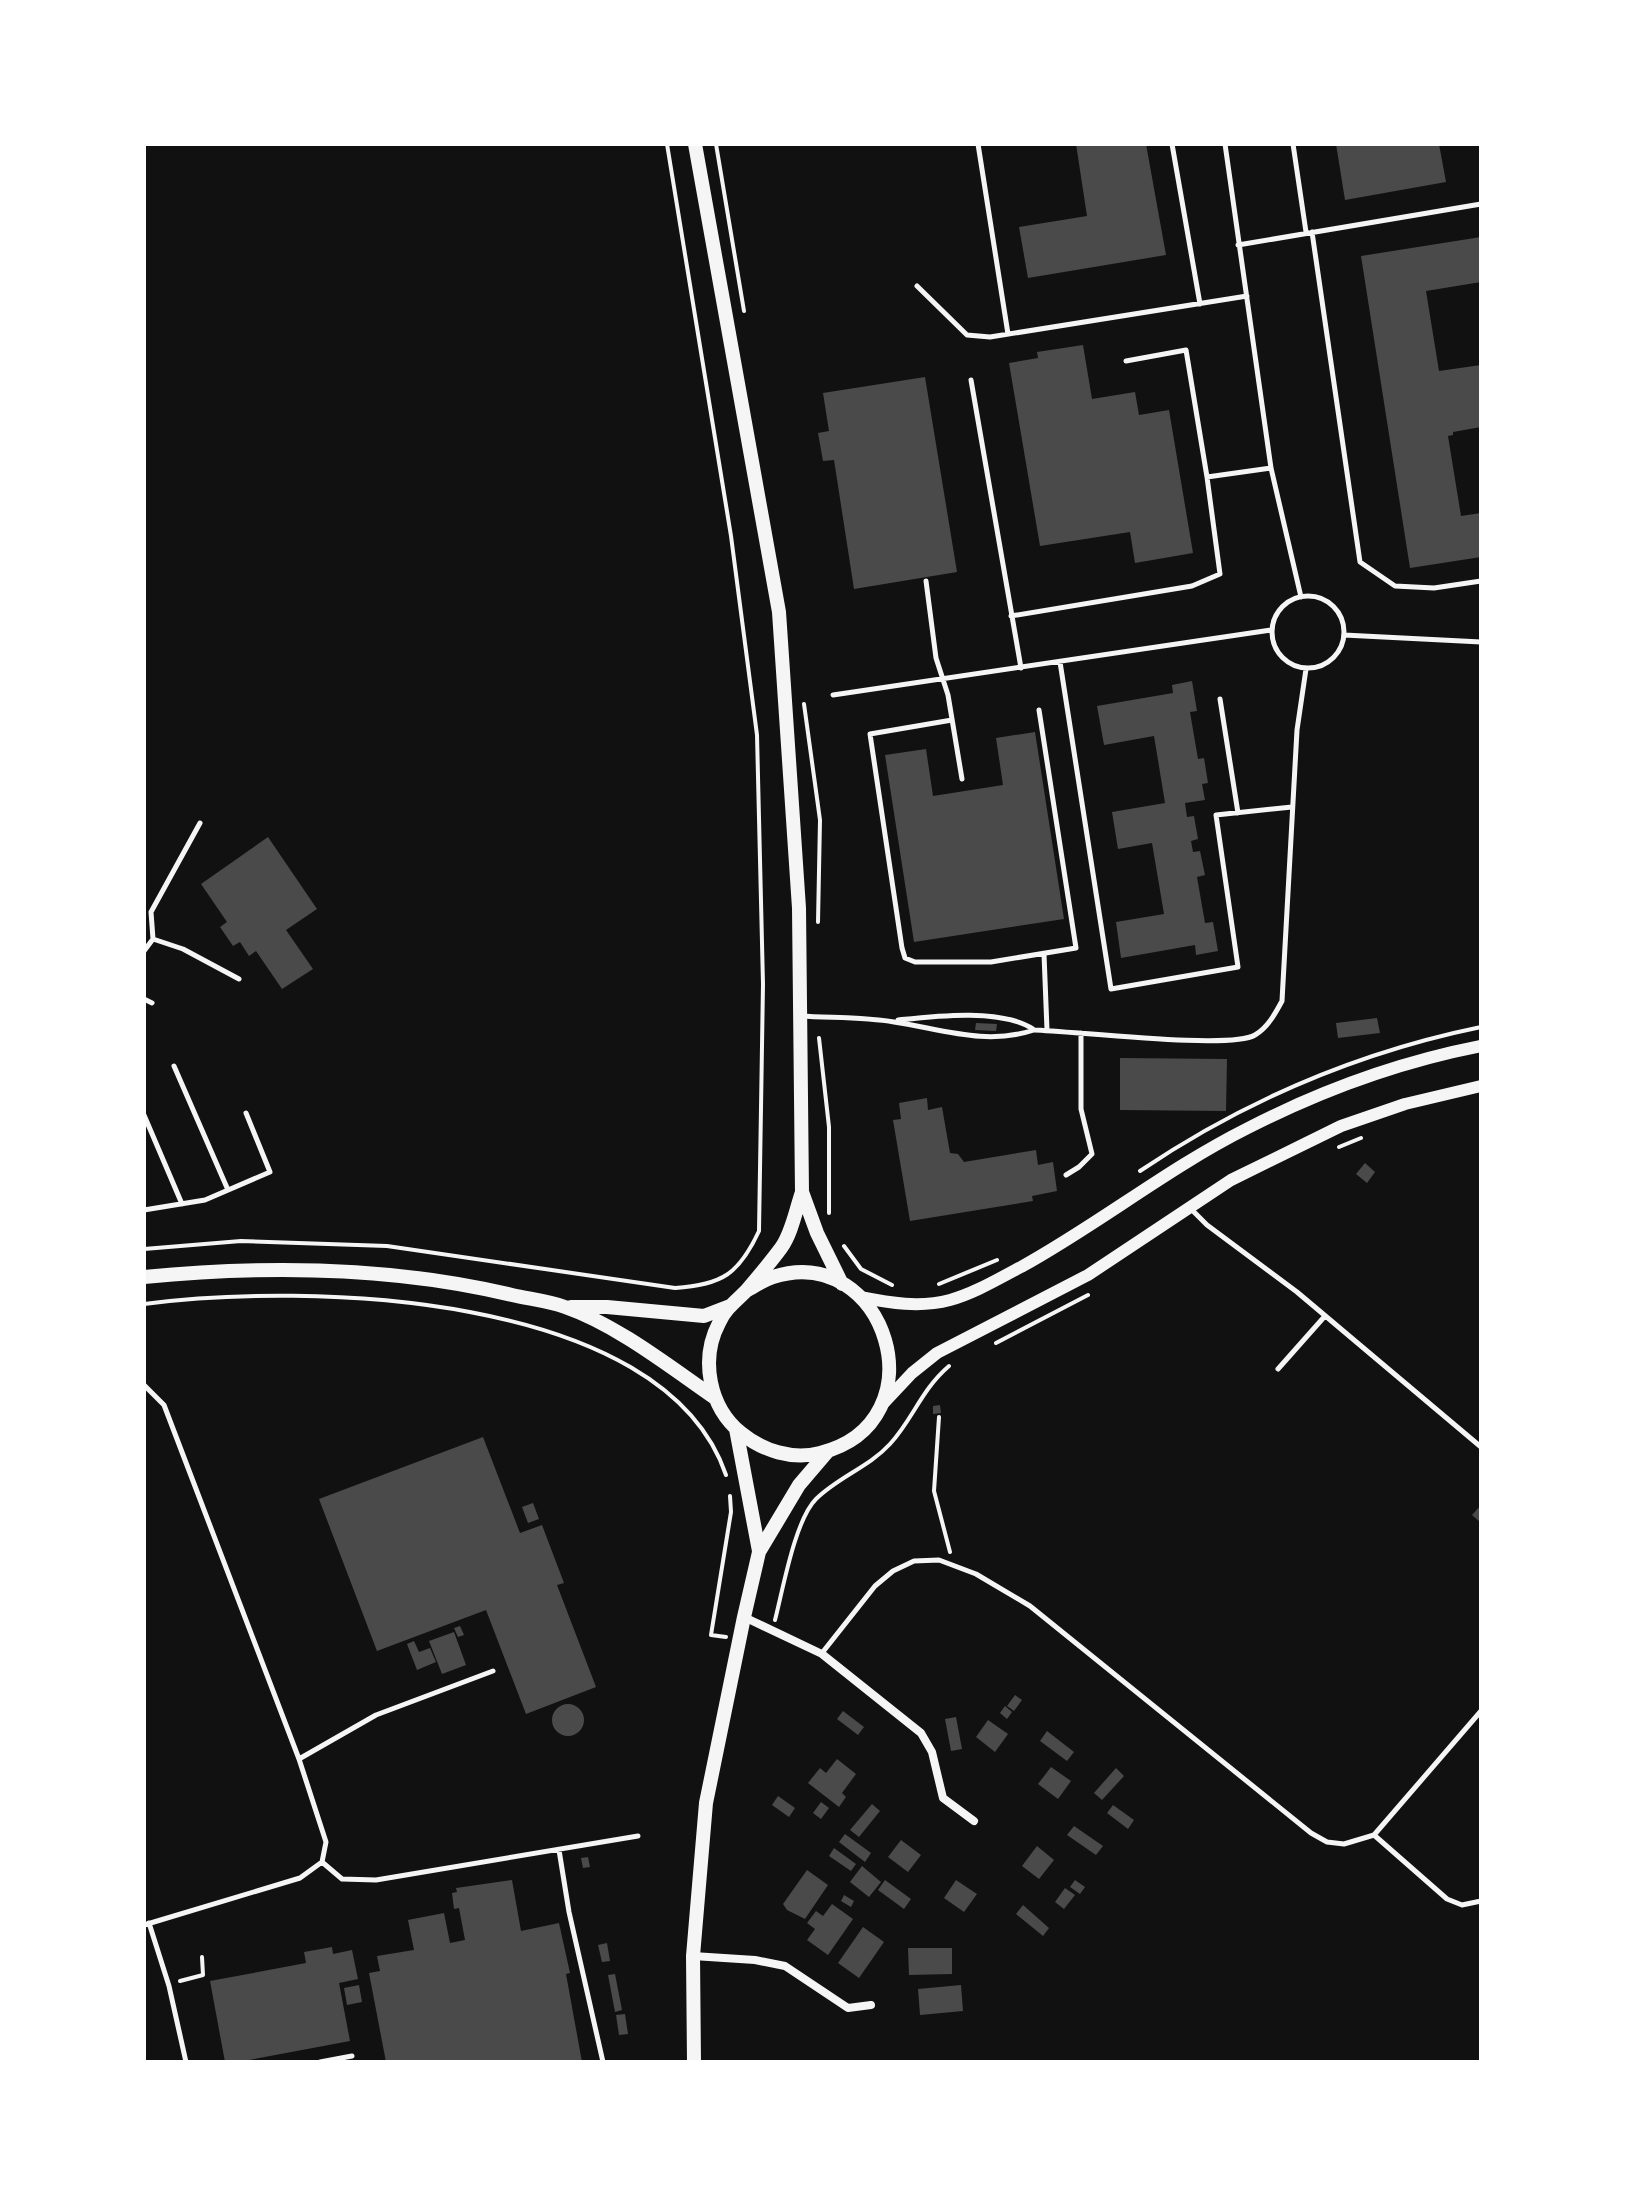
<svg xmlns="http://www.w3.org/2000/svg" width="1625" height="2206" viewBox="0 0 1625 2206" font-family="Helvetica,sans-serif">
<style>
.building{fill:#4a4a4a}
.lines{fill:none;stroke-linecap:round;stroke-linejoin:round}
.path{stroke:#f5f5f5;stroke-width:4}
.service{stroke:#f5f5f5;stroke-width:5}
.minor{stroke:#f5f5f5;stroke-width:8}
.tertiary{stroke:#f5f5f5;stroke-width:12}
.secondary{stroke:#f5f5f5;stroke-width:14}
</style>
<rect width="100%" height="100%" fill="#111"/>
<path class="building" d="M 1076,144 L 1146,144 L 1166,255 L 1028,278 L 1019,227 L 1087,216 Z
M 1336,144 L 1439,144 L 1446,182 L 1345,200 Z
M 1481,237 L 1481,282 L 1426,291 L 1439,371 L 1481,365 L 1481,427 L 1453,432 L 1453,435 L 1448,436 L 1461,516 L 1481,513 L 1481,557 L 1410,568 L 1361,256 Z
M 1083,345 L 1092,399 L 1135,392 L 1139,415 L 1169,410 L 1193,553 L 1135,563 L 1130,532 L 1040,546 L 1009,363 L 1038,358 L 1037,352 Z
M 925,377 L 957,572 L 854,589 L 834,460 L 823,461 L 818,433 L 829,431 L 823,393 Z
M 1192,681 L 1197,711 L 1190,712 L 1198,759 L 1204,758 L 1208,783 L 1202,784 L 1205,800 L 1185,803 L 1187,817 L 1194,816 L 1198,839 L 1191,841 L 1193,852 L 1200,851 L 1205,875 L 1197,877 L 1205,923 L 1213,922 L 1218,951 L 1196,955 L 1195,945 L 1121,958 L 1116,922 L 1164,914 L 1152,843 L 1118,849 L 1112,812 L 1165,803 L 1154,736 L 1104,745 L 1097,706 L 1173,693 L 1172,685 Z
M 1035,732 L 1064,919 L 914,942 L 885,755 L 926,749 L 933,796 L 1003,785 L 996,738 Z
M 268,837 L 317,909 L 286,930 L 313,969 L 282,989 L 256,951 L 249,956 L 240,942 L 233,946 L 220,927 L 227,922 L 201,884 Z
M 1377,1018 L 1380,1033 L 1338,1038 L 1336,1023 Z
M 976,1023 L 997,1024 L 996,1031 L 975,1030 Z
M 1120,1058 L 1227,1059 L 1226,1111 L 1120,1110 Z
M 927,1098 L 928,1110 L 942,1107 L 950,1153 L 958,1154 L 964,1162 L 1036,1150 L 1038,1165 L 1053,1162 L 1057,1191 L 1032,1196 L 1033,1201 L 910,1221 L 893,1120 L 901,1119 L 899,1103 Z
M 1365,1163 L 1375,1172 L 1367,1183 L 1356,1174 Z
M 940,1405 L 941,1413 L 933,1414 L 933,1406 Z
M 483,1437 L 520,1533 L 542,1525 L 564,1583 L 557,1585 L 596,1687 L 526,1714 L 486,1610 L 377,1651 L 319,1499 Z
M 533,1503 L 539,1519 L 528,1523 L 522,1507 Z
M 1481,1505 L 1481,1523 L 1472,1515 Z
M 460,1626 L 464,1635 L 458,1637 L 454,1628 Z
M 454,1632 L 466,1665 L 442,1674 L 429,1641 Z
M 414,1641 L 419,1652 L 430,1648 L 436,1662 L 417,1670 L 407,1644 Z
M 1015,1695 L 1022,1700 L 1014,1711 L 1007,1706 Z
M552 1720a16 16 0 1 1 32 0a16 16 0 1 1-32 0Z
M 1005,1706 L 1012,1712 L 1007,1719 L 1000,1713 Z
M 843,1711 L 864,1727 L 858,1735 L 837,1719 Z
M 956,1717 L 962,1749 L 951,1751 L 945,1719 Z
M 988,1720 L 1008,1734 L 995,1752 L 976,1737 Z
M 1047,1731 L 1074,1752 L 1067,1761 L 1040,1741 Z
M 837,1759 L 856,1774 L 842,1793 L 846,1797 L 839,1807 L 808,1783 L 820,1768 L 826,1773 Z
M 1051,1767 L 1071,1781 L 1058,1799 L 1038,1784 Z
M 1116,1768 L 1124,1776 L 1102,1800 L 1094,1793 Z
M 778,1796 L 795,1808 L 789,1817 L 772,1805 Z
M 821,1802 L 829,1808 L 821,1819 L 813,1813 Z
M 872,1804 L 880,1811 L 859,1837 L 850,1830 Z
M 1113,1805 L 1134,1820 L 1128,1829 L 1107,1813 Z
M 1074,1826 L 1103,1846 L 1096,1855 L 1067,1835 Z
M 845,1834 L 871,1853 L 865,1862 L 839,1842 Z
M 901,1840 L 921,1855 L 908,1872 L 888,1857 Z
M 1037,1846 L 1054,1860 L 1039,1879 L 1022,1866 Z
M 834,1848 L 856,1864 L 851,1871 L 829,1856 Z
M 588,1857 L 590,1867 L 583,1868 L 581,1858 Z
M 862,1866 L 881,1882 L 869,1897 L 850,1882 Z
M 807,1870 L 828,1885 L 805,1919 L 787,1910 L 783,1904 Z
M 512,1880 L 521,1931 L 559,1923 L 570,1973 L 566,1974 L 582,2062 L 386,2062 L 369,1973 L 380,1971 L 377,1956 L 414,1950 L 408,1920 L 444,1913 L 450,1943 L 465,1940 L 459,1908 L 454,1909 L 452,1893 L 457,1892 L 456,1888 Z
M 885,1880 L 911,1899 L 904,1909 L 878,1890 Z
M 956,1880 L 977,1894 L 964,1912 L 944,1898 Z
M 1075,1880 L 1085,1887 L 1080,1894 L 1070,1887 Z
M 1065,1888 L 1075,1895 L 1064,1909 L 1055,1902 Z
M 844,1895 L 854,1901 L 851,1907 L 841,1901 Z
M 832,1904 L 853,1919 L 828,1955 L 807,1940 L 815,1929 L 807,1923 L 816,1911 L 823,1916 Z
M 1023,1905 L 1049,1928 L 1043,1936 L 1016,1914 Z
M 863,1927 L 884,1942 L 859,1978 L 838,1963 Z
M 607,1943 L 610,1961 L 602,1962 L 598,1945 Z
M 332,1947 L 333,1954 L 352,1950 L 358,1979 L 339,1983 L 350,2041 L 238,2062 L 225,2062 L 210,1981 L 306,1963 L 304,1952 Z
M 908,1948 L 952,1948 L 952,1974 L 909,1975 Z
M 615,1974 L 622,2010 L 615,2012 L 608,1975 Z
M 359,1985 L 362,2002 L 347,2005 L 344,1988 Z
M 961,1985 L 963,2011 L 920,2015 L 918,1989 Z
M 625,2014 L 628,2034 L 619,2035 L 616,2015 Z"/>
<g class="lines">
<path class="path" d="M 716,144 L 744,311
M 804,704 L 820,820 L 818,922
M 819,1038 L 829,1127 L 829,1213
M 1339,1147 L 1361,1138
M 1140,1171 C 1244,1101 1359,1052 1481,1027
M 844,1246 L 861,1269 L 892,1285
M 144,1249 L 241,1241 L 387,1246 L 675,1288 C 722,1285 739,1274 759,1231 L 763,984 L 757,735 L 731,536 L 667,144
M 939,1284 L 997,1260
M 144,1304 C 303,1283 663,1290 726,1475
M 996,1343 L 1088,1295
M 939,1417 L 934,1491 L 950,1552
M 775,1620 C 783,1589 795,1520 816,1499 C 838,1477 869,1467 890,1444 C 913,1419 921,1390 949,1366
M 726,1637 L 711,1635 L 731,1512 L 730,1496
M 180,1981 L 203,1975 L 202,1957"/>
<path class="service" d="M 978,144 L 1008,334
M 1172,144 L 1200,304
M 1225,144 L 1271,468 L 1301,597
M 1293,144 L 1306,232
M 1312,232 L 1360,562 L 1395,586 L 1434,588 L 1481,581
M 1238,245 L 1481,204
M 917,286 L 967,335 L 990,337 L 1247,296
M 1126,361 L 1186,350 L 1207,477
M 971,380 L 1021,668
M 926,581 L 936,658 L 948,695 L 962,779
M1272 632a36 36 0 1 1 72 0a36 36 0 1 1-72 0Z
M 1011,616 L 1192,586 L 1220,574 L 1207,477 L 1271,468
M 1344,635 L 1481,642
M 1060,662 L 1111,989 L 1238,967 L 1216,815 L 1292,807
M 833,695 L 1271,630
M 1220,699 L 1238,813
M 952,720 L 870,734 L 902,948 L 905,958 L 915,962 L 991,962 L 1076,948 L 1039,710
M 153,939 L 183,949 L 239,979
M 144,951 L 153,939 L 151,912 L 200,823
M 1044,954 L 1047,1030
M 144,999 L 152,1003
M 801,1016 C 832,1018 864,1017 894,1022 C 941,1029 986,1046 1034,1030 C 1073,1031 1230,1050 1255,1035 C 1268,1027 1275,1014 1282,1001 L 1297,730 L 1306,669
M 898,1020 C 935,1016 1001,1008 1033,1029
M 174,1066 L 228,1190
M 144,1115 L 182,1204
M 1066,1175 L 1079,1167 L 1092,1154 L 1081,1109 L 1081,1033
M 1191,1209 L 1207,1225 L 1297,1292 L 1481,1447
M 144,1210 L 205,1200 L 270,1172 L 246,1113
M 1278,1369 L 1325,1316
M 144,1385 L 164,1405 L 299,1759 L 326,1842 L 322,1862 L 300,1878 L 144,1925
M 822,1653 L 875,1586 L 893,1571 L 914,1561 L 939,1560 L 976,1574 L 1030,1606 L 1311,1833 L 1327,1842 L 1344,1844 L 1374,1835 L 1481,1711
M 299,1759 L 376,1715 L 493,1671
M 1374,1835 L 1447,1899 L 1462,1905 L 1481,1901
M 559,1850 L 569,1912 L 603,2062
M 322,1862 L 342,1879 L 376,1880 L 638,1836
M 149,1923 L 169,1986 L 186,2062
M 320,2062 L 352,2056"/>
<path class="minor" d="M 744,1617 L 822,1654 L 921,1733 L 932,1752 L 943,1798 L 974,1821
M 693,1956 L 755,1960 L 785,1966 L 848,2008 L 871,2005"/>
<path class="tertiary" d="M 860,1297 C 890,1303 920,1308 950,1300 C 975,1293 998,1279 1021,1267 C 1099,1224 1168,1168 1248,1128 C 1322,1090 1399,1062 1481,1046
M 881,1406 L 912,1373 L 937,1353 L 1088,1275 L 1231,1180 L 1341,1126 L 1405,1104 L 1481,1086"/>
<path class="secondary" d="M 695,144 L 779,612 L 799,908 L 802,1192 L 817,1233 L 842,1284
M 144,1277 C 267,1265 391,1266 512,1295 C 529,1299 548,1301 565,1307 C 617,1325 670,1367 715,1398
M 746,1291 C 754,1287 763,1280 773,1277 C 886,1241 943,1422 820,1453 C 792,1460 763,1451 741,1433 C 709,1407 700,1359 719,1323 C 725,1309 736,1301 746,1291 C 758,1277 770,1263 781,1248 C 792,1233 796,1209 802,1192
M 571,1307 L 607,1307 L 704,1316 L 730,1306
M 736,1429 L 759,1551
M 694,2062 L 693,1956 L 706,1803 L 744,1617 L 759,1552 L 799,1485 L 828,1451"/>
</g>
<rect width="1625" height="2206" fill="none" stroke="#ffffff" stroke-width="292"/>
</svg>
